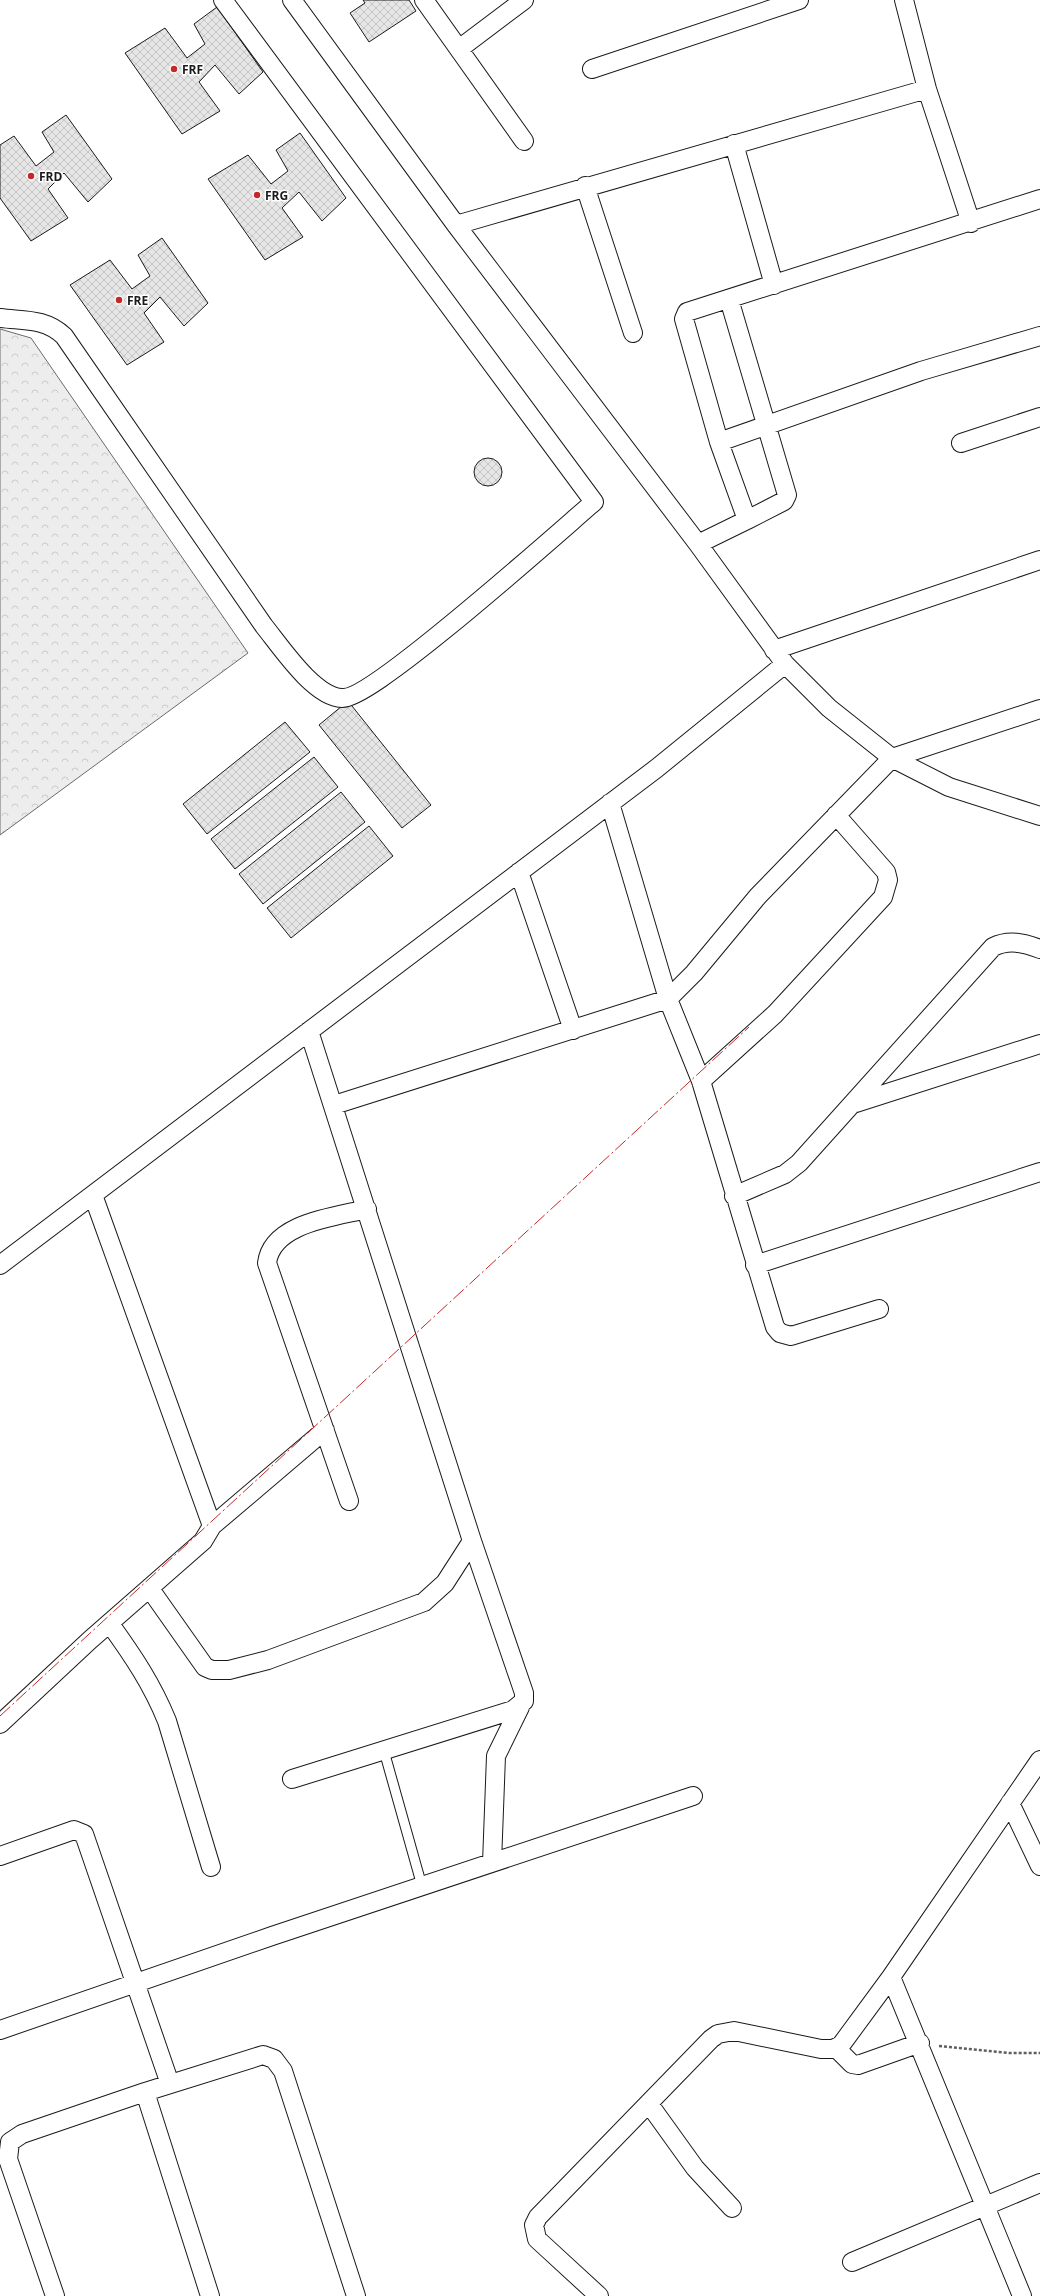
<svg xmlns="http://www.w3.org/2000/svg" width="1040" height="2296" viewBox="0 0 1040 2296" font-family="'Open Sans',sans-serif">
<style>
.forest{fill:url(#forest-crowns);stroke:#6a6a6a}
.building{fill:url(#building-cross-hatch);stroke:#1a1a1a}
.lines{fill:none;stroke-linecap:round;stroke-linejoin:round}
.service-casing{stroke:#1a1a1a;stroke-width:11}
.minor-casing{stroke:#1a1a1a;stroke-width:20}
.path{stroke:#5f5f5f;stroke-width:2.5;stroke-dasharray:3 2;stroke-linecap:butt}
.service{stroke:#fff;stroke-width:9}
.minor{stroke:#fff;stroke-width:18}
.power{stroke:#c62828;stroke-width:1;stroke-dasharray:14 3 2 3;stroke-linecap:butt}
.poi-dot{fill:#c62828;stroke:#fff;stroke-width:1.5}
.labels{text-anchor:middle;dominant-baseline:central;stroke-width:3;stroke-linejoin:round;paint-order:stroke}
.poi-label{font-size:12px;font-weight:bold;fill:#1a1a1a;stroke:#fff;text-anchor:start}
</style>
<defs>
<pattern id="forest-crowns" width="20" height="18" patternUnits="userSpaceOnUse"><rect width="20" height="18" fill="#ededed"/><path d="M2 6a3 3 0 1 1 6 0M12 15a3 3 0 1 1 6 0" fill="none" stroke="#cbcbcb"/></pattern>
<pattern id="building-cross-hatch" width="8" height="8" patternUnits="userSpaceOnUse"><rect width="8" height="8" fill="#e6e6e6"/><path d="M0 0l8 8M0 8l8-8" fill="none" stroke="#c5c5c5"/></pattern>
</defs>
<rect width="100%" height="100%" fill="#fff"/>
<path class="forest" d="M 0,329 L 31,338 L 248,653 L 0,835 Z"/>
<path class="building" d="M 363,0 L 409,0 L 416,11 L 369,42 L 350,13 L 365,3 Z
M 217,7 L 263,72 L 239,94 L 215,65 L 199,82 L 220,111 L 182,134 L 125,53 L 165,28 L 187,58 L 205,44 L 194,24 Z
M 66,115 L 112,179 L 88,202 L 64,173 L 48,189 L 68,218 L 31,241 L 0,198 L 0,145 L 14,136 L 36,166 L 54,152 L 42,132 Z
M 300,133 L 346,198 L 322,221 L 299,192 L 282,208 L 303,237 L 265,260 L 208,179 L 248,155 L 271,184 L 288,171 L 276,150 Z
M 162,238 L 208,303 L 184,326 L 160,297 L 144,313 L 164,342 L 127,365 L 70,285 L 110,260 L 132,289 L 150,276 L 138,255 Z
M474 472a14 14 0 1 1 28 0a14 14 0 1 1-28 0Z
M 348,701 L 431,805 L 402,828 L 319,725 Z
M 285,722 L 310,752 L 207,834 L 183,804 Z
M 314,757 L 338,787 L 235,869 L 211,839 Z
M 341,792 L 365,822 L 263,904 L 239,874 Z
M 369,826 L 393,856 L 291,938 L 267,908 Z"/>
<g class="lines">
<defs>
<path id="service" d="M 384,1751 L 422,1886"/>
<path id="minor" d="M 292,0 L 456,225 L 698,544 L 785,664 L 829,708 L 892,758 L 949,787 L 1040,816
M 424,0 L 524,141
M 904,0 L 927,89 L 971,223
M 459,49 L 524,0
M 592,69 L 799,0
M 734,144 L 774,285
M 585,186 L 633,333
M 456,225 L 927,89
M 729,299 L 787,495 L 784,501 L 747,520
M 0,318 C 24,321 45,318 64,336 L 264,626 C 281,647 314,697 342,698 C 372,700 560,531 594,502 L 223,0
M 719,442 L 921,371 L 1040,336
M 961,443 L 1040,417
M 698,544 L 747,520 L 719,442 L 684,319 L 687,312 L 1040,199
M 774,650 L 1040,560
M 610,803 L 668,999 L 701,1081 L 775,1327 L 780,1333 L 791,1336 L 879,1309
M 519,872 L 573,1030
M 701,1081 L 775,1014 L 883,897 L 888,880 L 886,872 L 836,815
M 856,1103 L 1040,1044
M 334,1105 L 668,999 L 694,973 L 758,896 L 892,758 L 1040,709
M 734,1196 L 785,1174 L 799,1163 L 993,947 C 1009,939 1024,943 1040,949
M 0,1265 L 657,768 L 785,664
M 755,1265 L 1040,1172
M 349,1501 L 267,1263 C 272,1223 334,1217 367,1209
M 212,1526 L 325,1430
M 150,1589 L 205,1667 L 212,1670 L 229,1670 L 268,1660 L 424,1602 L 445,1583 L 472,1541
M 110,1624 C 133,1656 152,1684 167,1721 L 211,1867
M 0,1724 L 90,1640 L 203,1541 L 212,1526 L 93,1195
M 292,1779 L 513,1710 L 524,1701 L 524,1693 L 472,1541 L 309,1031
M 1010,1803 L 1040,1866
M 0,1856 L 74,1830 L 84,1834 L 170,2084
M 492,1863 L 496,1756 L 520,1707
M 891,1977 L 1022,2296
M 0,2030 L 272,1936 L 693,1796
M 836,2048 L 852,2064 L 858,2065 L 920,2043
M 145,2092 L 210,2296
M 649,2104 L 695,2168 L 732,2208
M 852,2262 L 1040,2183
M 55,2296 L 8,2159 L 10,2142 L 22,2134 L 145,2092 L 263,2055 L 274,2059 L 283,2071 L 356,2296
M 599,2296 L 537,2239 L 534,2225 L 538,2217 L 711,2039 L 718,2034 L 734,2031 L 821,2049 L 833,2049 L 841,2045 L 891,1977 L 1040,1760"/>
</defs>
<use href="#service" class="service-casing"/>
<use href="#minor" class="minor-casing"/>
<path class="path" d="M 939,2046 L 1009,2053 L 1040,2053"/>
<use href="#service" class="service"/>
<use href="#minor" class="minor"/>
<path class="power" d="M 0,1716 L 749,1027"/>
</g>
<g class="poi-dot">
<circle cx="174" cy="69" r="4"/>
<circle cx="31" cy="176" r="4"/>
<circle cx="257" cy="195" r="4"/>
<circle cx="119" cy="300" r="4"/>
</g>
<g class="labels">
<g class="poi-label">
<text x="182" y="69">FRF</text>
<text x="39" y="176">FRD</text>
<text x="265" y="195">FRG</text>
<text x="127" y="300">FRE</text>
</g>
</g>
</svg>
